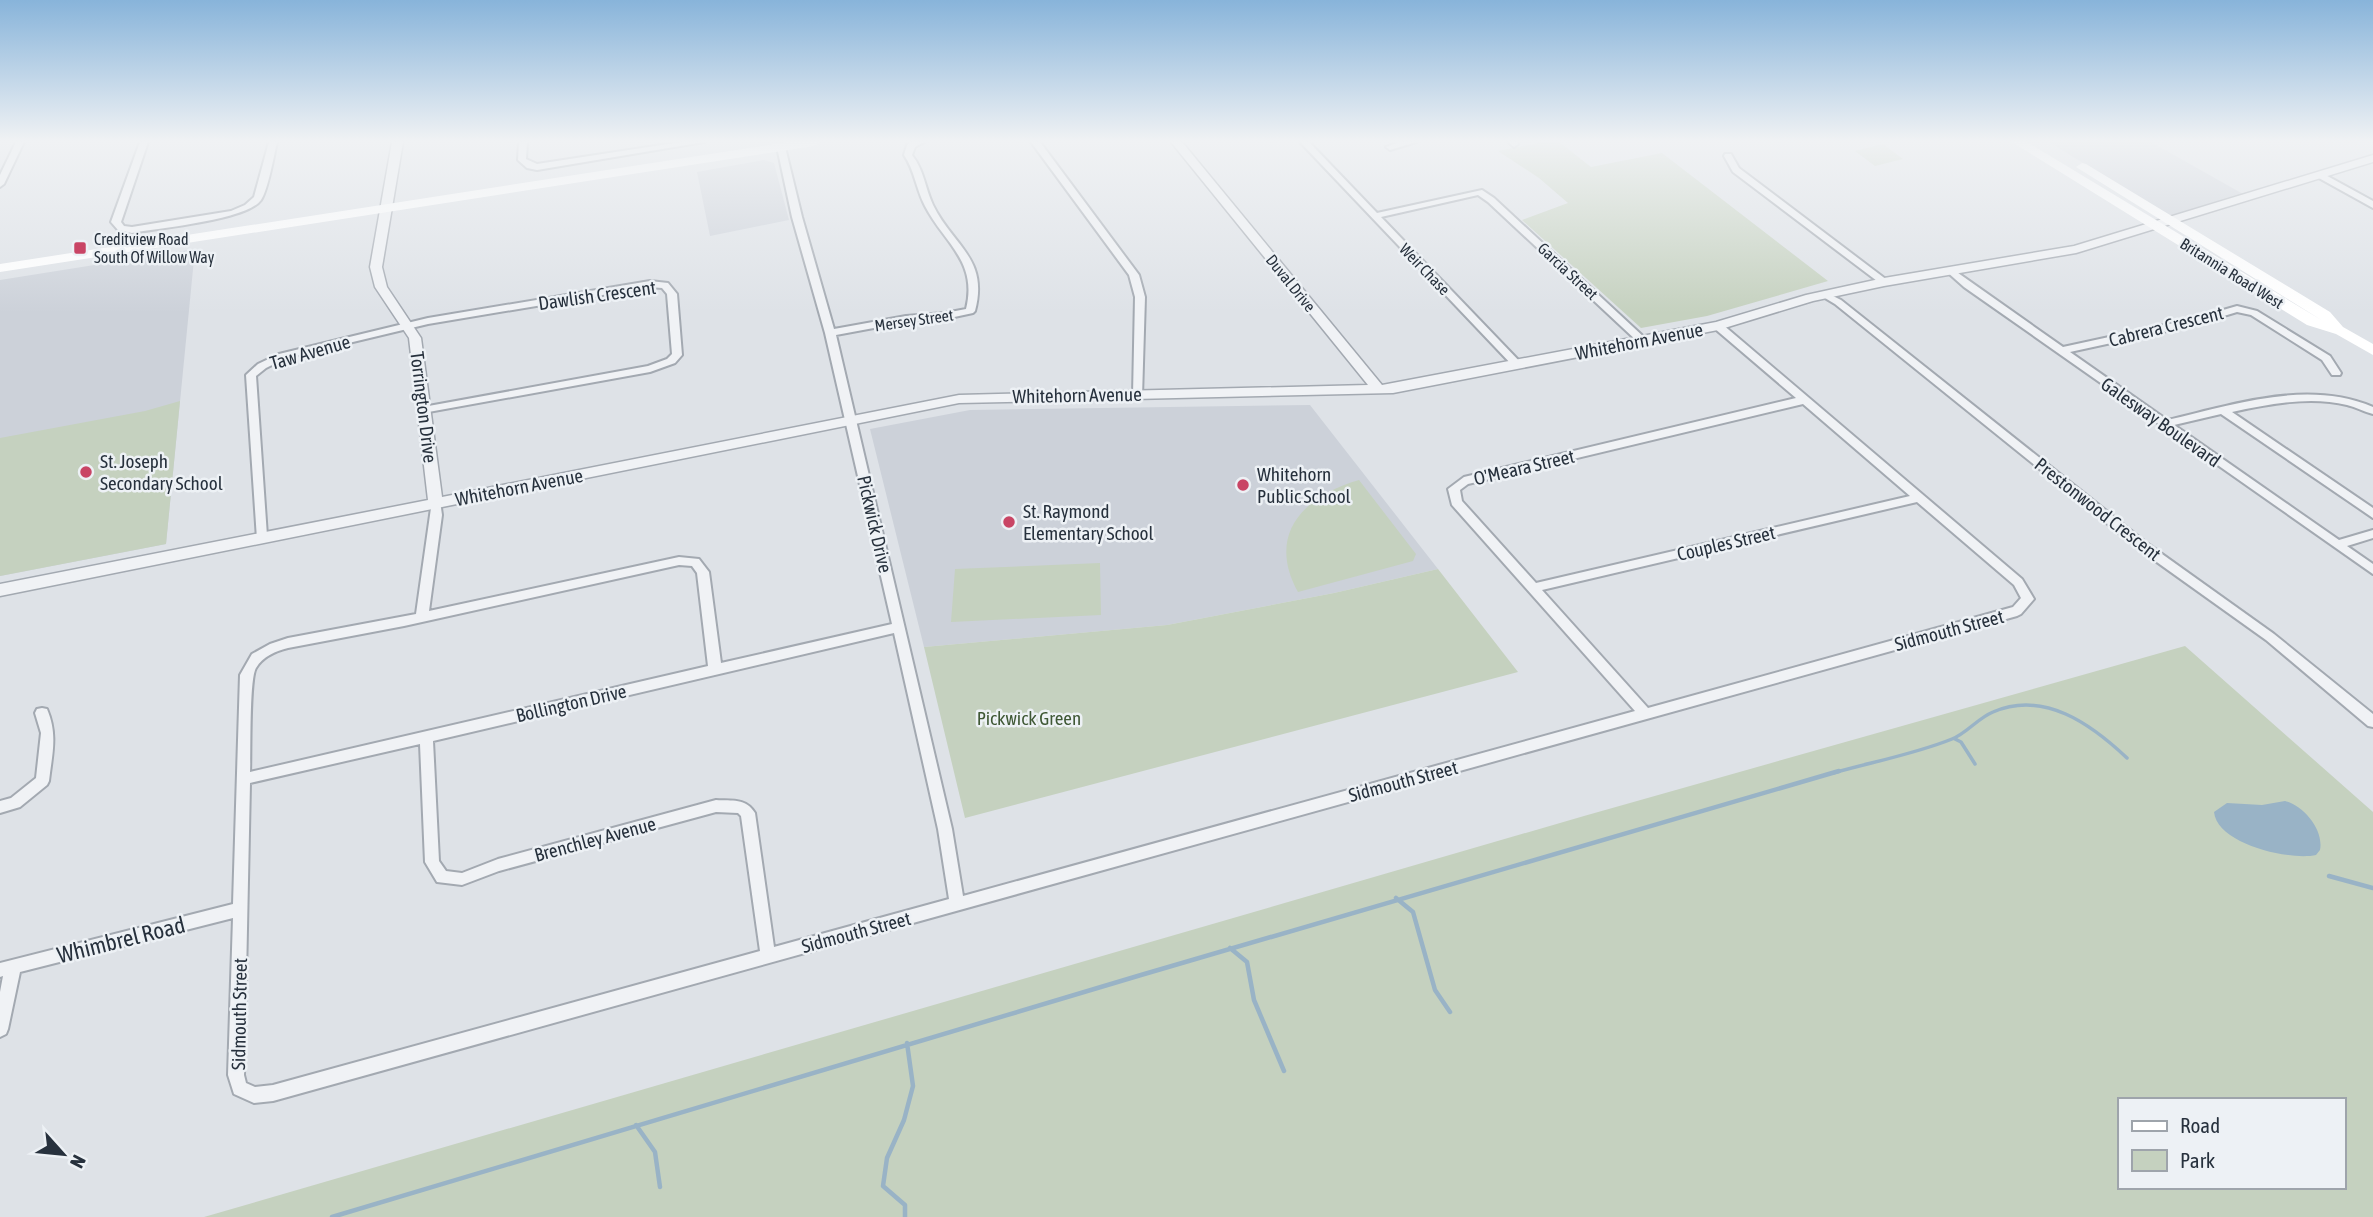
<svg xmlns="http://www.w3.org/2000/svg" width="2373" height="1217" viewBox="0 0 2373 1217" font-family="'Asap Condensed',sans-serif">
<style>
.built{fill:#ccd1d9}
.green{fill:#c5d1bf;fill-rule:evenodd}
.water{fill:#99b3c6}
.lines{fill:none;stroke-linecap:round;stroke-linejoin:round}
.stream-far1{stroke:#99b3c6;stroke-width:3.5}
.stream{stroke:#99b3c6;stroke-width:4.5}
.minor-casing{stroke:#a3a9b1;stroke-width:4}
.tertiary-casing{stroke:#a3a9b1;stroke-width:3}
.minor{fill:#f0f2f5;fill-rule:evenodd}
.tertiary{fill:#f0f2f5;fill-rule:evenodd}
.secondary{fill:#fff;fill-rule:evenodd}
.poi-dot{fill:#c94565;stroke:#edf1f5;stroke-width:2.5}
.labels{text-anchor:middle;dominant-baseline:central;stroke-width:5;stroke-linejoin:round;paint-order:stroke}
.far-poi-label{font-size:16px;fill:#27313d;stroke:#edf1f5;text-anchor:start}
.far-street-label{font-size:16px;fill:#27313d;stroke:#edf1f5}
.street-label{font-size:19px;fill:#27313d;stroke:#edf1f5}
.poi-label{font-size:19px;fill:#27313d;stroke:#edf1f5;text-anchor:start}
.park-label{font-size:19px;fill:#3f5835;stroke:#edf1f5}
.near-street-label{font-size:23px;fill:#27313d;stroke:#edf1f5}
</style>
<rect width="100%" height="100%" fill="#dee2e7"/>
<path class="built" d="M 2049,142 L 2151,142 L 2243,194 L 2172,218 Z
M 764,160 L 774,163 L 789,220 L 710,236 L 697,172 Z
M 195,249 L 166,544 L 0,576 L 0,280 Z
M 1310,405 L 1438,569 L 1334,593 L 1167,625 L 924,647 L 870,429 L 970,410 Z"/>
<path class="green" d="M 1544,142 L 1559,142 L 1591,167 L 1662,153 L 1828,281 L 1707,316 L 1641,328 L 1522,220 L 1568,203 L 1539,178 L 1498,151 Z
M 1883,144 L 1903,159 L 1875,166 L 1855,151 Z
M 180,401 L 166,544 L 0,576 L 0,438 L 145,411 Z
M 1359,480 L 1416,554 L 1413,561 L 1298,592 C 1266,534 1304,496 1359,480 Z
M 1100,563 L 1101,615 L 951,622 L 955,569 Z
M 1438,569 L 1518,672 L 965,818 L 924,647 L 1167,625 L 1334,593 Z
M 2185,646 L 2373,812 L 2373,1217 L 204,1217 L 1584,816 ZM 2119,1100 L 2343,1100 L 2343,1187 L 2119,1187 Z"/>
<path class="water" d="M 2285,801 C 2304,806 2324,830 2320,850 L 2316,855 C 2290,861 2217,844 2214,812 L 2227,803 L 2262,805 Z"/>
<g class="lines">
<path class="stream-far1" d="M 1955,739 L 1961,742 L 1975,764
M 1833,773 C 1872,762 1915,754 1952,739 C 1967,733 1978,718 1993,712 C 2044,690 2091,724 2127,758"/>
<path class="stream" d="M 2329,876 L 2373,888
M 1396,898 L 1413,912 L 1435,990 L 1450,1012
M 1230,948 L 1247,962 L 1254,1000 L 1284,1071
M 636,1125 L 655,1152 L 660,1187
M 332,1217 L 1141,975 L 1839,771
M 905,1217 L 905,1205 L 883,1186 L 887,1158 L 904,1120 L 913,1086 L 907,1043"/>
<defs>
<path id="minor" d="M 16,142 L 24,142 L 4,184 L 0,187 L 0,175 Z
M 140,142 L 148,142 L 121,222 L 124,226 L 132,227 L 231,211 L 245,205 L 254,197 L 269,142 L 277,142 C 274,155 268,190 261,200 C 247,220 159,228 132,233 L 118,230 L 111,222 Z
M 519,142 L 527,142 L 526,159 L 537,164 L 681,142 L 704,142 L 537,170 L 527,168 L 518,160 Z
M 910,142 L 924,142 L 915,147 L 912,155 C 924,170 925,188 933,205 C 953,246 989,258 975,311 L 973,313 L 945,319 L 906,322 L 836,335 L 952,829 L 963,896 L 1635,711 L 1452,505 L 1448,489 L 1464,477 L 1796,398 L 1714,328 L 1714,324 L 1722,324 L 2022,579 L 2034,599 L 2021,614 L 2017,616 L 273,1101 L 254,1103 L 234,1094 L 228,1075 L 233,918 L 20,972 L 8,1029 L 6,1034 L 0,1037 L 0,992 L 3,976 L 0,977 L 0,963 L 233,904 L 240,675 L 252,654 L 270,644 L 288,638 L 416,614 L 432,501 L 440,501 L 442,515 L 429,611 L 679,557 L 699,559 L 709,572 L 721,663 L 892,624 L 825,333 L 792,217 L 777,147 L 781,144 L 785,147 L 802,217 L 834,329 L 906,316 L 945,313 L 966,309 C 978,261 944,243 925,206 C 916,189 915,171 904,155 L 907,145 ZM 1803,404 L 1910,496 L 1536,583 L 1462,501 L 1460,490 L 1468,484 ZM 1917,502 L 2014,585 L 2021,598 L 2013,607 L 1648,708 L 1542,590 ZM 679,565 L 692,566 L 697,573 L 708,666 L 250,772 C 251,754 249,679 256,668 C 263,656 276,651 288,648 L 404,626 ZM 894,633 L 938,829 L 949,899 L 774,947 L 755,813 C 746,798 732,801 716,800 L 498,859 L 462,873 L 446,871 L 439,861 L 433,741 ZM 420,744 L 425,862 L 437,882 L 462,885 L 499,871 L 716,812 L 738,813 L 741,816 L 760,951 L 273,1085 L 255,1087 L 246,1083 L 244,1075 L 250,783 Z
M 1031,142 L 1040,142 L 1139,275 L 1145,297 L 1142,397 L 1138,398 L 1133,395 L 1135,297 L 1129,275 Z
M 1300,142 L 1309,142 L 1377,213 L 1482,190 L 1494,198 L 1646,339 L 1645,341 L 1637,341 L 1488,202 L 1478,195 L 1381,217 L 1523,365 L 1518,368 L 1514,367 Z
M 1399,142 L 1416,142 L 1390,150 L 1386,147 Z
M 1508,142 L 1517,142 L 1518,144 L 1514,147 Z
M 1725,154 L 1731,154 L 1739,168 L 1887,280 L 1887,284 L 1881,284 L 1733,172 L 1724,156 Z
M 2320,172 L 2373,201 L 2373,208 L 2317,177 L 2316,175 Z
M 1951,268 L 2063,347 L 2192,319 L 2237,306 L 2257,311 L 2330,356 L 2341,373 L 2340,375 L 2332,375 L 2322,360 L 2251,315 L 2237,312 L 2194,325 L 2070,352 L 2167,420 C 2233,405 2307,379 2373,407 L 2373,414 C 2364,412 2356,407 2347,405 C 2310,396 2269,404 2232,412 L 2373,508 L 2373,518 L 2221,414 L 2174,425 L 2339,540 L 2373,530 L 2373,538 L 2347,546 L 2373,564 L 2373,574 L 1964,287 L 1946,271 Z
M 650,281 L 668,283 L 677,294 L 682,355 L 675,363 L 650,372 L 423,413 L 418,410 L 423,407 L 648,366 L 667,359 L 672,354 L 667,294 L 662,288 L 650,287 L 428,324 L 286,358 L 266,368 L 256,376 L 267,536 L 265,539 L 257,539 L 246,375 L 258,364 L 279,354 L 428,318 Z
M 1825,292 L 1841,300 L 2148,544 L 2274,634 L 2373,714 L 2373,727 L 2368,726 L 2266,640 L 2140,550 L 1835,304 L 1820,295 Z
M 42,708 L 47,709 C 58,735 52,754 49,781 L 47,785 L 20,807 L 0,813 L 0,801 L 11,798 L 36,778 L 41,733 L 35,713 L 37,709 Z"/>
<path id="tertiary" d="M 392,142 L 403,142 L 382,267 L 387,287 L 421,338 L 442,497 L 959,395 L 1368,385 L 1171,142 L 1182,142 L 1382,385 L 1716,322 L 1806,295 L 1884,278 L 2074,246 L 2373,155 L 2373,162 L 2076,253 L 1884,286 L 1813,301 L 1718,330 L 1393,393 L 959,403 L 0,596 L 0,584 L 428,500 L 409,338 L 375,287 L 370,267 Z"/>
</defs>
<use href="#minor" class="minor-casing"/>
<use href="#tertiary" class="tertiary-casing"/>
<use href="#minor" class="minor"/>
<use href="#tertiary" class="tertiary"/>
<path class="secondary" d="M 788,142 L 820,142 L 814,146 L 0,272 L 0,264 Z
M 2012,142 L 2027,142 L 2323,321 L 2076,167 L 2082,163 L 2086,164 L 2330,312 L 2343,327 L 2373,344 L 2373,355 L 2336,334 L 2307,325 Z"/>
</g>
<linearGradient id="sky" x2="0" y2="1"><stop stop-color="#88b4da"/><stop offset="0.45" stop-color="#f0f2f4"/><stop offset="1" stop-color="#f0f2f4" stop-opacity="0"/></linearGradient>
<rect width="2373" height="313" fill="url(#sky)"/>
<g class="poi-dot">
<rect x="73" y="241" width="14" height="14" rx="3.5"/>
<circle cx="86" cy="472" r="7"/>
<circle cx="1243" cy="485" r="7"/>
<circle cx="1009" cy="522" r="7"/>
</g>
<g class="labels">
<g class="far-poi-label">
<text x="94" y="239">Creditview Road<tspan x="94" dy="18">South Of Willow Way</tspan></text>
</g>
<g class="far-street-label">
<text transform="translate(1425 269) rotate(46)">Weir Chase</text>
<text transform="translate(1568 271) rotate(43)">Garcia Street</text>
<text transform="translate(2232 273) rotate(32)">Britannia Road West</text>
<text transform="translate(1291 283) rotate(51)">Duval Drive</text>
<text transform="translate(914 320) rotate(-8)">Mersey Street</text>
</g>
<g class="street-label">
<text transform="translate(597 295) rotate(-8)">Dawlish Crescent</text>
<text transform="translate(2166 326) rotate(-14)">Cabrera Crescent</text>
<text transform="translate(1639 341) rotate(-11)">Whitehorn Avenue</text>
<text transform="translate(310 352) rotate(-16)">Taw Avenue</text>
<text transform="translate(1077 395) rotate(-1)">Whitehorn Avenue</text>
<text transform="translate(424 407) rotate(83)">Torrington Drive</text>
<text transform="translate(2161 422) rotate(35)">Galesway Boulevard</text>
<text transform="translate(1524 467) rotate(-13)">O'Meara Street</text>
<text transform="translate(519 487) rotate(-11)">Whitehorn Avenue</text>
<text transform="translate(2098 509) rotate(38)">Prestonwood Crescent</text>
<text transform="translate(875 524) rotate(77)">Pickwick Drive</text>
<text transform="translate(1726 543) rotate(-13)">Couples Street</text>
<text transform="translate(1949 630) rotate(-15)">Sidmouth Street</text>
<text transform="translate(571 703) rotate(-13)">Bollington Drive</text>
<text transform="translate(1403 781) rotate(-15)">Sidmouth Street</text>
<text transform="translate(595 839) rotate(-15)">Brenchley Avenue</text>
<text transform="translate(856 932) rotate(-15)">Sidmouth Street</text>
<text transform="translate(239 1014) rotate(-89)">Sidmouth Street</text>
</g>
<g class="poi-label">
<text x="100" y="461">St. Joseph<tspan x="100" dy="22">Secondary School</tspan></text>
<text x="1257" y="474">Whitehorn<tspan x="1257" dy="22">Public School</tspan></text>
<text x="1023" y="511">St. Raymond<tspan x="1023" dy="22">Elementary School</tspan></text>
</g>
<g class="park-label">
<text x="1029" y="718">Pickwick Green</text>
</g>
<g class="near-street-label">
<text transform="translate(121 940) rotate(-14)">Whimbrel Road</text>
</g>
</g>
<rect x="2118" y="1098" width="228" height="91" fill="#edf1f5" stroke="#9ea4ab" stroke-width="2"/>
<rect x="2132" y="1121" width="35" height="10" fill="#ffffff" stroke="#9ea4ab" stroke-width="2"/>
<text x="2180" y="1133" font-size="21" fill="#27313d">Road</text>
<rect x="2132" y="1150" width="35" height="21" fill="#c5d1bf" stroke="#9ea4ab" stroke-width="2"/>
<text x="2180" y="1168" font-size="21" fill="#27313d">Park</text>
<g transform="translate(63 1154) rotate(117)" stroke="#edf1f5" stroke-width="5" paint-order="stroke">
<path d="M0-5L12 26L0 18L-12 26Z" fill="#27313d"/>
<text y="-10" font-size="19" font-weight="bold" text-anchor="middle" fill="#27313d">N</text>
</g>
</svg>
